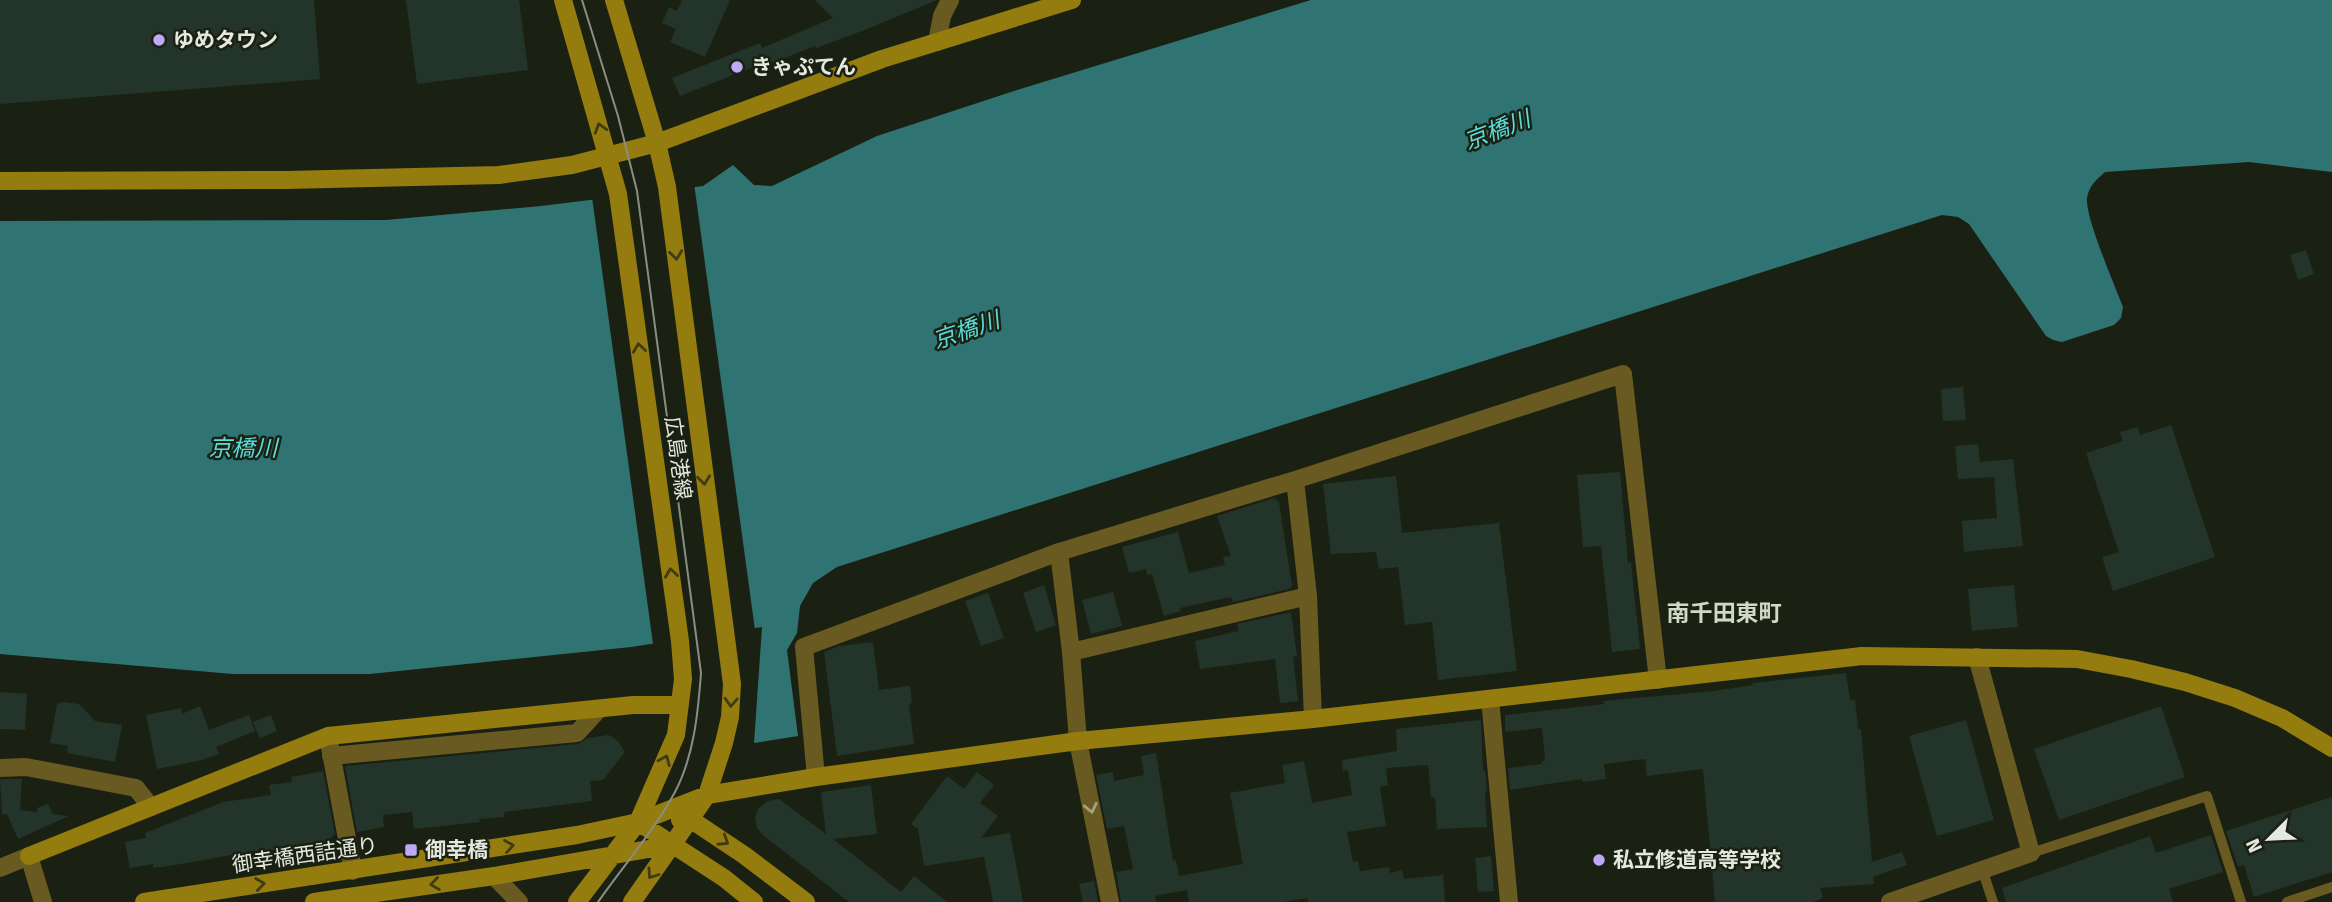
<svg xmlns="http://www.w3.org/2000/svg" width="2332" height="902" viewBox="0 0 2332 902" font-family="'Fira Sans','Noto Sans JP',sans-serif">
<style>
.water{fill:#307373}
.pier{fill:#1a2112}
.building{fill:#23342b}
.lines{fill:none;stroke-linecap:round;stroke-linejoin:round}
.lane{stroke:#695a21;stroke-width:10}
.street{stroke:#695a21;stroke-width:18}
.secondary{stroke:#957c0e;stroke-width:18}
.tram{stroke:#898e82;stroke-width:2}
.oneway{stroke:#3f3c11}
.oneway2{stroke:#a6a180}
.poi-dot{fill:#bda9f5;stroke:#1a2112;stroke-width:2.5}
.labels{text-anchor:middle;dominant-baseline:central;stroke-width:5;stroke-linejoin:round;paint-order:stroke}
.poi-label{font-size:21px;font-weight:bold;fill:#e4e8de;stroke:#1a2112;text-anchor:start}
.street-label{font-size:21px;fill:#e4e8de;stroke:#1a2112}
.water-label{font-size:23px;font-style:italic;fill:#58dcdc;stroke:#1a2112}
.neighbourhood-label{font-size:23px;font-weight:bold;fill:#cfd9c5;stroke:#1a2112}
</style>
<rect width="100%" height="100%" fill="#1a2112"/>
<path class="water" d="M 1311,0 L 2332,0 L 2332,172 L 2249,162 L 2105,172 C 2096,180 2089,186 2087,198 C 2085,217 2115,286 2123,307 L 2121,318 L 2114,325 L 2062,342 L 2053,340 L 2046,336 L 1969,224 L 1958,217 L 1942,215 L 837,567 L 813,583 L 800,606 L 797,633 L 787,650 L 798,736 L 754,743 L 762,627 L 631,647 L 370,674 L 233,674 L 0,654 L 0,221 L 386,220 L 541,206 L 703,186 L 733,165 L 754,185 L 772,186 L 877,136 L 1017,90 Z"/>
<path class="pier" d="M 694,183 L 755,630 L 653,644 L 592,197 Z"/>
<path class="building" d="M 0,0 L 314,0 L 320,79 L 0,104 Z
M 406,0 L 519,0 L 528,70 L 417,84 Z
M 682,0 L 730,0 L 705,57 L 670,42 L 676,29 L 662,23 L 669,7 L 677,11 Z
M 815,0 L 937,0 L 862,31 L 816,48 L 815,46 L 772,63 L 771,60 L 680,96 L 672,78 L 760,43 L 762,48 L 833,18 Z
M 2306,250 L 2314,274 L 2298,280 L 2290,255 Z
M 1963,387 L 1966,420 L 1943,421 L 1941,389 Z
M 2171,425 L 2215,557 L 2113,591 L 2102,557 L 2119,552 L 2086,453 L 2123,441 L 2120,432 L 2138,427 L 2140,435 Z
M 1978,444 L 1980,462 L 2013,459 L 2023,546 L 1964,552 L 1962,521 L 1997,518 L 1994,477 L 1958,479 L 1955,446 Z
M 1620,472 L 1628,563 L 1631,562 L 1640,649 L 1612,652 L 1601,546 L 1583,547 L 1577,475 Z
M 1396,476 L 1402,533 L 1499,523 L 1517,671 L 1438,680 L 1432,622 L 1405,625 L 1398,567 L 1379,569 L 1376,552 L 1331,554 L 1323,484 Z
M 1274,498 L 1279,502 L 1292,586 L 1289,589 L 1233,602 L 1231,597 L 1180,608 L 1181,611 L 1164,616 L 1152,574 L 1147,575 L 1146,569 L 1129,573 L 1122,547 L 1178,532 L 1189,573 L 1225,565 L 1223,557 L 1231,556 L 1217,516 Z
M 1044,585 L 1056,625 L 1036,632 L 1023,593 Z
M 2014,585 L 2018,627 L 1972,631 L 1968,589 Z
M 1113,592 L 1122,626 L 1091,634 L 1082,600 Z
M 988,593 L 1004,638 L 981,646 L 965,601 Z
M 1291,612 L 1297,656 L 1293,657 L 1298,701 L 1280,703 L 1275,659 L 1200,669 L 1195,641 L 1239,631 L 1237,624 Z
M 873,642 L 879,690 L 910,686 L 912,703 L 909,704 L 914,744 L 837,756 L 824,652 L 839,646 Z
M 1846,673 L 1850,700 L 1855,700 L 1858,729 L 1861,729 L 1872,862 L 1902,852 L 1907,865 L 1873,877 L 1874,884 L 1820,888 L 1823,898 L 1813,902 L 1715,902 L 1703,769 L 1647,776 L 1645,759 L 1604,764 L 1606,779 L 1583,782 L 1582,779 L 1510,790 L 1508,768 L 1542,764 L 1542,761 L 1545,761 L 1542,728 L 1505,732 L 1505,715 L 1604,704 L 1603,701 L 1714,691 L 1753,685 L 1752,683 Z
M 0,692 L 27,694 L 25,730 L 0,729 Z
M 63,702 L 79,704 L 95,721 L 122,725 L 115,762 L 67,753 L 68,746 L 50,743 L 57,704 Z
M 200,706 L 209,730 L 249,715 L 255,731 L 216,747 L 219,754 L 202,760 L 157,769 L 146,715 L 181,708 L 182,714 Z
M 2161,706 L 2185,777 L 2059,820 L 2034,749 Z
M 271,715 L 277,731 L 260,738 L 253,722 Z
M 1481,720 L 1483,771 L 1485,771 L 1487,793 L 1485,793 L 1487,827 L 1437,829 L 1435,797 L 1431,797 L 1428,765 L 1386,768 L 1388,785 L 1380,787 L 1386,826 L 1347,832 L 1353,862 L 1358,861 L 1360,871 L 1389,867 L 1390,873 L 1402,870 L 1404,879 L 1443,875 L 1445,902 L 1308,902 L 1307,898 L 1283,902 L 1189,902 L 1187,890 L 1155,896 L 1156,902 L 1121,902 L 1116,872 L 1133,869 L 1124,826 L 1107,829 L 1096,775 L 1113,772 L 1114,781 L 1144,775 L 1141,756 L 1156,753 L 1173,861 L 1176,860 L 1179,876 L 1243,864 L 1230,793 L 1285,783 L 1282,765 L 1304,761 L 1312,803 L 1352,795 L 1348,770 L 1343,771 L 1342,760 L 1397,751 L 1396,729 Z
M 1966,720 L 1994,820 L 1937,836 L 1909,736 Z
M 609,735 L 618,741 L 625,752 L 603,780 L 590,781 L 592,801 L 504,812 L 504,817 L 479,819 L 480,822 L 414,829 L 412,812 L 383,815 L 384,827 L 357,832 L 345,766 L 578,744 L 588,738 Z
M 323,771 L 335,834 L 326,842 L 254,853 L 254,851 L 175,865 L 153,868 L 153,864 L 130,868 L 125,842 L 146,838 L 145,833 L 223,802 L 271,795 L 269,785 L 292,782 L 291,777 Z
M 977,772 L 994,785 L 980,803 L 998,816 L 981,838 L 1010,833 L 1023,902 L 993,902 L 984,857 L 924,866 L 918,829 L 911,824 L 947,776 L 964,789 Z
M 0,779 L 22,779 L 20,810 L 37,812 L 37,808 L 48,804 L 53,814 L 69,816 L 18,839 L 7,814 L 2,815 Z
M 871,785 L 877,834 L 833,839 L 901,892 L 914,876 L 947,902 L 849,902 L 764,836 L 757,828 L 755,818 L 758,809 L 768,801 L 779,799 L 826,834 L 821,792 Z
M 2332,797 L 2332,872 L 2254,897 L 2244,865 L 2238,867 L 2226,831 Z
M 2211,835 L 2223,872 L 2169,889 L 2173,902 L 2006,902 L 2002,888 L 2150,836 L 2156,853 Z
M 1491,856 L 1494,891 L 1478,892 L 1475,858 Z
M 1094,881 L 1098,902 L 1083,902 L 1079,884 Z"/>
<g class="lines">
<path class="lane" d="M 2031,853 L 2207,796 L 2241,902
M 1982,869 L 1993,902
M 2287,902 L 2332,887"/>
<path class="street" d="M 937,42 L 942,16 L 950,0
M 1295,480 L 1308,596 L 1313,719
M 1059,552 L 1071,652 L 1078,741 L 1110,902
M 1071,652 L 1308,596
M 1490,699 L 1509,902
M 330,747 L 353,871
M 331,756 L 577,733 L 599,709
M 0,768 L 26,767 L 136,788 L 151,807
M 816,777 L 804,647 L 1059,552 L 1295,480 L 1623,374 L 1658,680
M 0,868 L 29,856 L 43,902
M 494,876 L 519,902
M 1890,902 L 2031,853 L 1977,657"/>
<path class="secondary" d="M 563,0 L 618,194 L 680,641 L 683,679 L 676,735 L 638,822 L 577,902
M 614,0 L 657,143 L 667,187 L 732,684 L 730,717 L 724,743 L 707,795 L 632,902
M 0,181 L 287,180 L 499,175 L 572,165 L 657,143 L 882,59 L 1072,0
M 680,820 L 690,819 L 744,855 L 806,902
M 638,822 L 724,878 L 754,902
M 29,856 L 328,736 L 633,705 L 680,705
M 144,902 L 577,835 L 638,822 L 707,795 L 816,777 L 1078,741 L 1313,719 L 1862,656 L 2077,659 L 2131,669 L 2185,682 L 2235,698 L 2282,718 L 2332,748
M 314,902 L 494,876 L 671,845"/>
<path class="tram" d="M 582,0 L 618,116 L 637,191 L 701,673 C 698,713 694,756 675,792 C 654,831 623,866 598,902"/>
</g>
<defs><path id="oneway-chevron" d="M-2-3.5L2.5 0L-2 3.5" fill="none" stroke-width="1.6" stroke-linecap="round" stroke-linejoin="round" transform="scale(1.75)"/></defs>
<g class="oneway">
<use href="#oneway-chevron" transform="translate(600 128) rotate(-107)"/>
<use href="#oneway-chevron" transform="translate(676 255) rotate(83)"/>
<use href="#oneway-chevron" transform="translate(639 348) rotate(-98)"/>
<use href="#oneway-chevron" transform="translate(704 480) rotate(83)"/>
<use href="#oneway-chevron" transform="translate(671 573) rotate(-98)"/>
<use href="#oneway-chevron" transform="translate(731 702) rotate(93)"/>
<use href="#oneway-chevron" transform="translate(665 760) rotate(-67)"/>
<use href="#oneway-chevron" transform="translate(724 841) rotate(33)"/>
<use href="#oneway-chevron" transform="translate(509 846) rotate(-9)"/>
<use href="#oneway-chevron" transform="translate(652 874) rotate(124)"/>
<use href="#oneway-chevron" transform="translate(260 884) rotate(-8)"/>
<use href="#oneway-chevron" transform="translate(435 884) rotate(172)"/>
</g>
<use class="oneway2" href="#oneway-chevron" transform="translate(1091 808) rotate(78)"/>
<g class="poi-dot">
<circle cx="159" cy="40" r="7"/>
<circle cx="737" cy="67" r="7"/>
<rect x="404" y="843" width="14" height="14" rx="3.5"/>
<circle cx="1599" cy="860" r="7"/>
</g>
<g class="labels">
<g class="poi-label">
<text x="173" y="40">ゆめタウン</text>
<text x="751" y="67">きゃぷてん</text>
<text x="425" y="850">御幸橋</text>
<text x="1613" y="860">私立修道高等学校</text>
</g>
<g class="street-label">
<text transform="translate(678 458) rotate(82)">広島港線</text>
<text transform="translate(305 855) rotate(-8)">御幸橋西詰通り</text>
</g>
<g class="water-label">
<text transform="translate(1497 130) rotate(-21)">京橋川</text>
<text transform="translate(966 330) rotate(-19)">京橋川</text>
<text x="243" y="448">京橋川</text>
</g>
<g class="neighbourhood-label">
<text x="1724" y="613">南千田東町</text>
</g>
</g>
<g transform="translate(2269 839) rotate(246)" stroke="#1a2112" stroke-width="5" paint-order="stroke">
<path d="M0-5L12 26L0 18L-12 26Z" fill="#e4e8de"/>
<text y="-10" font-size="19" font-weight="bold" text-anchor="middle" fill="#e4e8de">N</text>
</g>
</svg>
